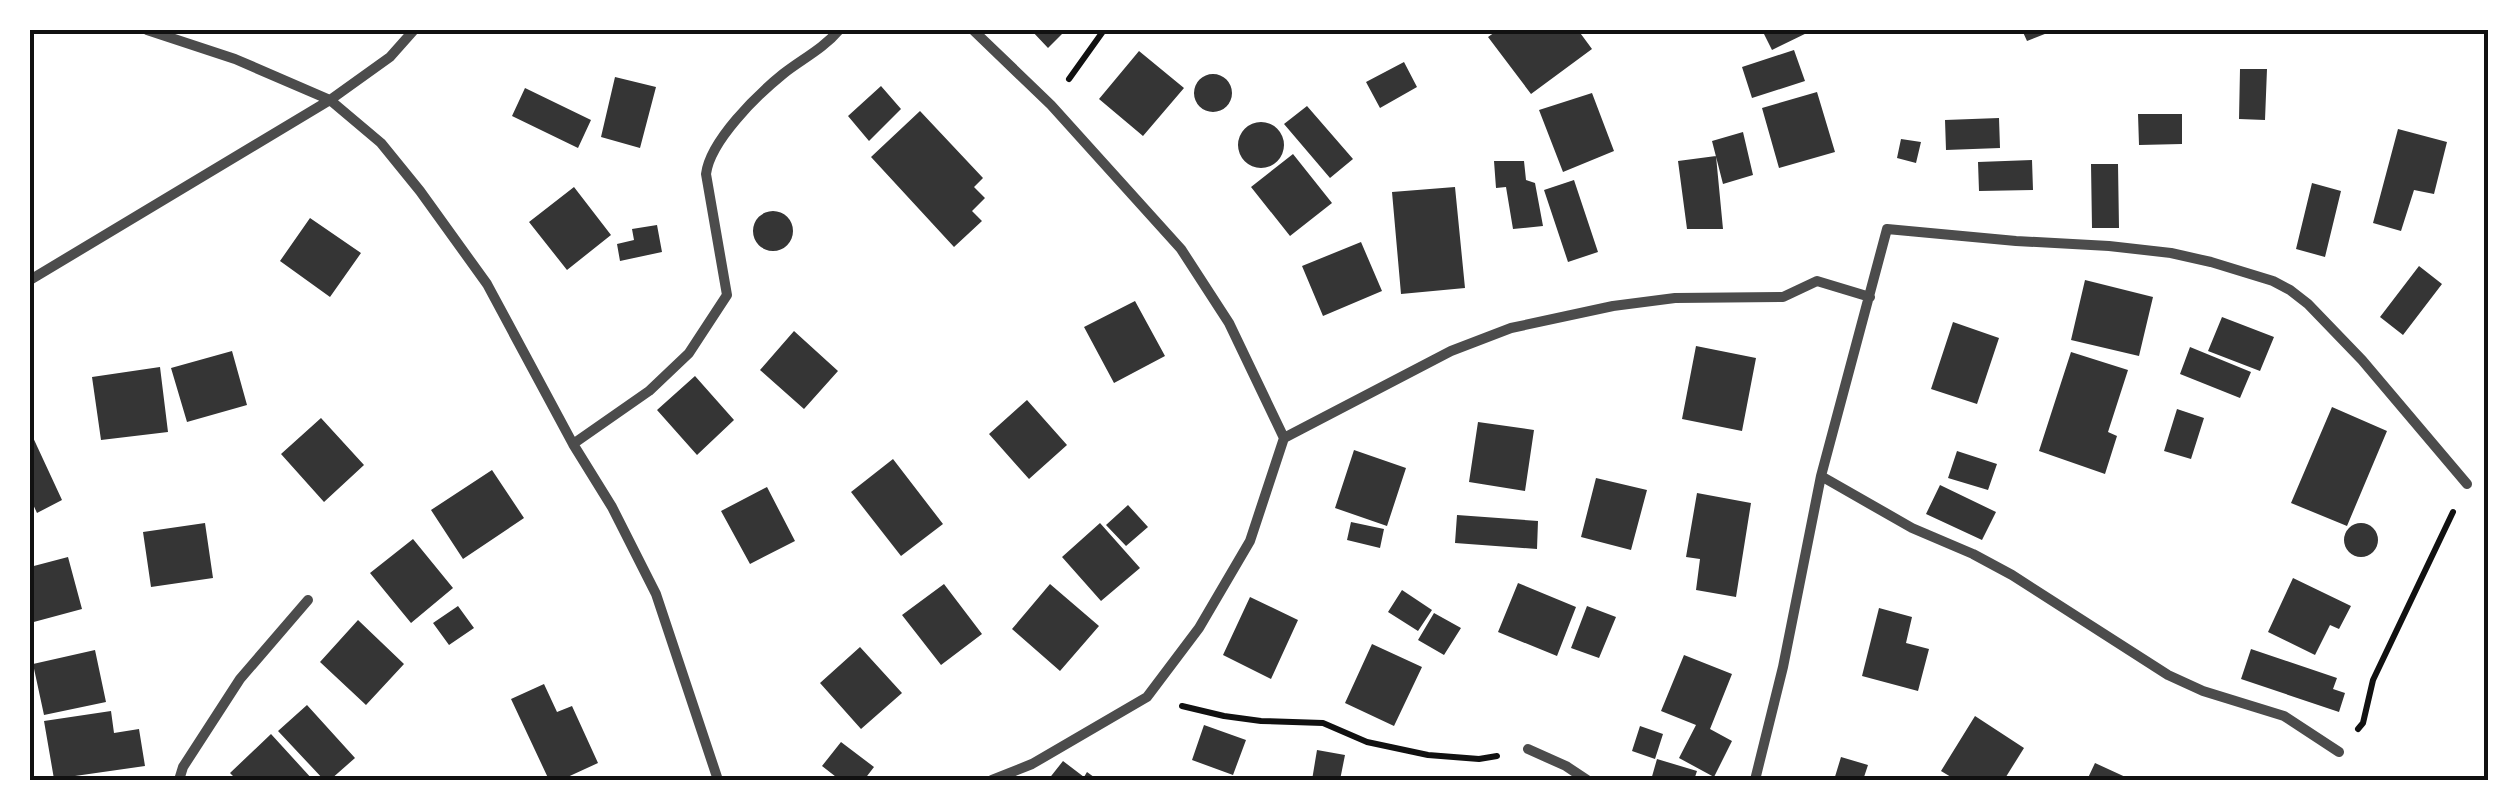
<svg xmlns="http://www.w3.org/2000/svg" width="2518" height="810" viewBox="0 0 2518 810" font-family="Arial,sans-serif">
<style>
.building{fill:#353535}
.lines{fill:none;stroke-linecap:round;stroke-linejoin:round}
.path{stroke:#111;stroke-width:6}
.minor{stroke:#4c4c4c;stroke-width:10}
.neatline{fill:none;stroke:#111;stroke-width:4}
</style>
<rect width="100%" height="100%" fill="#fff"/>
<path class="building" d="M 1031,30 L 1066,30 L 1048,48 Z
M 1498,30 L 1578,30 L 1592,49 L 1531,94 L 1488,37 Z
M 1762,30 L 1813,30 L 1772,50 Z
M 2022,30 L 2055,30 L 2027,41 Z
M 1794,50 L 1805,81 L 1752,98 L 1742,67 Z
M 1139,51 L 1184,88 L 1143,136 L 1099,99 Z
M 1404,62 L 1417,87 L 1380,108 L 1366,82 Z
M 2240,69 L 2267,69 L 2265,120 L 2239,119 Z
M1194 93a19 19 0 1 1 38 0a19 19 0 1 1-38 0Z
M 615,77 L 656,87 L 640,148 L 601,137 Z
M 881,86 L 901,109 L 869,141 L 848,116 Z
M 525,88 L 591,120 L 578,148 L 512,116 Z
M 1817,92 L 1835,152 L 1779,168 L 1762,108 Z
M 1592,93 L 1614,151 L 1563,172 L 1539,110 Z
M 1307,106 L 1353,159 L 1330,178 L 1284,124 Z
M 920,111 L 983,178 L 974,187 L 985,198 L 972,211 L 982,221 L 954,247 L 871,157 Z
M 2138,114 L 2182,114 L 2182,144 L 2139,145 Z
M 1999,118 L 2000,148 L 1946,150 L 1945,120 Z
M1238 145a23 23 0 1 1 46 0a23 23 0 1 1-46 0Z
M 2398,129 L 2447,142 L 2434,194 L 2414,190 L 2401,231 L 2373,223 Z
M 1743,132 L 1753,175 L 1723,184 L 1712,141 Z
M 1901,139 L 1921,142 L 1916,163 L 1897,158 Z
M 1293,154 L 1332,203 L 1290,236 L 1251,187 Z
M 1716,156 L 1723,229 L 1687,229 L 1678,161 Z
M 2032,160 L 2033,190 L 1979,191 L 1978,162 Z
M 1494,161 L 1524,161 L 1526,180 L 1535,183 L 1543,226 L 1513,229 L 1506,187 L 1496,188 Z
M 2091,164 L 2118,164 L 2119,228 L 2092,228 Z
M 1574,180 L 1598,252 L 1568,262 L 1544,190 Z
M 2312,183 L 2341,191 L 2325,257 L 2296,249 Z
M 574,187 L 611,235 L 567,270 L 529,222 Z
M 1455,187 L 1465,288 L 1401,294 L 1392,192 Z
M753 231a20 20 0 1 1 40 0a20 20 0 1 1-40 0Z
M 310,218 L 361,253 L 330,297 L 280,261 Z
M 657,225 L 662,252 L 620,261 L 617,244 L 634,240 L 632,229 Z
M 1361,242 L 1382,291 L 1323,316 L 1302,266 Z
M 2419,266 L 2442,284 L 2403,335 L 2380,317 Z
M 2085,280 L 2153,297 L 2139,356 L 2071,340 Z
M 1135,301 L 1165,356 L 1114,383 L 1084,327 Z
M 2222,317 L 2274,337 L 2260,371 L 2208,351 Z
M 1953,322 L 1999,338 L 1977,404 L 1931,389 Z
M 794,331 L 838,371 L 804,409 L 760,370 Z
M 1696,346 L 1756,358 L 1742,431 L 1682,419 Z
M 2190,347 L 2251,372 L 2240,398 L 2180,374 Z
M 232,351 L 247,405 L 187,422 L 171,368 Z
M 2071,352 L 2128,370 L 2108,432 L 2117,436 L 2105,474 L 2039,451 Z
M 160,367 L 168,432 L 101,440 L 92,377 Z
M 695,376 L 734,420 L 697,455 L 657,410 Z
M 1027,400 L 1067,445 L 1029,479 L 989,434 Z
M 2332,407 L 2387,431 L 2347,526 L 2291,503 Z
M 2177,409 L 2204,418 L 2191,459 L 2164,451 Z
M 321,418 L 364,465 L 324,502 L 281,454 Z
M 1478,422 L 1534,430 L 1525,491 L 1469,482 Z
M 30,431 L 62,500 L 37,513 L 30,498 Z
M 1354,450 L 1406,468 L 1387,526 L 1335,508 Z
M 1957,451 L 1997,464 L 1988,490 L 1948,478 Z
M 893,459 L 943,524 L 901,556 L 851,492 Z
M 492,470 L 524,518 L 463,559 L 431,510 Z
M 1596,478 L 1647,490 L 1631,550 L 1581,537 Z
M 1940,485 L 1996,512 L 1982,540 L 1926,514 Z
M 767,487 L 795,541 L 750,564 L 721,511 Z
M 1697,493 L 1751,503 L 1736,597 L 1696,590 L 1700,559 L 1686,557 Z
M 1128,505 L 1148,527 L 1126,546 L 1106,525 Z
M 1457,515 L 1538,521 L 1537,549 L 1455,543 Z
M 1351,522 L 1384,529 L 1380,548 L 1347,540 Z
M 205,523 L 213,578 L 151,587 L 143,532 Z
M 1100,523 L 1140,568 L 1101,601 L 1062,557 Z
M2344 540a17 17 0 1 1 34 0a17 17 0 1 1-34 0Z
M 413,539 L 453,588 L 411,623 L 370,573 Z
M 68,557 L 82,609 L 30,623 L 30,567 Z
M 2293,578 L 2351,606 L 2339,629 L 2330,625 L 2315,655 L 2268,632 Z
M 1518,583 L 1576,607 L 1557,656 L 1498,632 Z
M 944,584 L 982,634 L 941,665 L 902,615 Z
M 1050,584 L 1099,626 L 1060,671 L 1012,629 Z
M 1402,590 L 1432,610 L 1418,631 L 1388,612 Z
M 1250,597 L 1298,620 L 1271,679 L 1223,655 Z
M 458,606 L 474,628 L 449,645 L 433,623 Z
M 1587,606 L 1616,617 L 1599,658 L 1571,648 Z
M 1879,608 L 1912,617 L 1906,643 L 1929,649 L 1918,691 L 1862,676 Z
M 1434,613 L 1461,628 L 1444,655 L 1418,640 Z
M 358,620 L 404,664 L 366,705 L 320,662 Z
M 1372,644 L 1422,667 L 1394,726 L 1345,703 Z
M 860,647 L 902,693 L 861,729 L 820,683 Z
M 2251,649 L 2337,678 L 2333,689 L 2345,693 L 2339,712 L 2241,679 Z
M 95,650 L 106,702 L 44,715 L 33,664 Z
M 1684,655 L 1732,674 L 1710,729 L 1732,741 L 1714,777 L 1679,758 L 1696,725 L 1661,711 Z
M 544,684 L 557,712 L 572,706 L 598,763 L 561,780 L 549,780 L 511,699 Z
M 307,705 L 355,758 L 330,780 L 324,780 L 278,731 Z
M 111,711 L 114,733 L 139,729 L 145,766 L 54,779 L 44,721 Z
M 1975,716 L 2024,748 L 2004,780 L 1956,780 L 1941,771 Z
M 1204,725 L 1246,740 L 1233,775 L 1192,760 Z
M 1640,726 L 1663,734 L 1655,759 L 1632,751 Z
M 271,734 L 313,780 L 237,780 L 230,773 Z
M 841,742 L 874,767 L 864,780 L 840,780 L 822,766 Z
M 1317,750 L 1345,755 L 1340,780 L 1312,780 Z
M 1841,757 L 1868,765 L 1863,780 L 1834,780 Z
M 1657,759 L 1697,771 L 1694,780 L 1651,780 Z
M 1063,761 L 1084,777 L 1087,772 L 1098,780 L 1048,780 Z
M 2095,763 L 2132,780 L 2087,780 Z"/>
<g class="lines">
<path class="path" d="M 1069,79 L 1104,30
M 1182,706 L 1224,716 L 1261,721 L 1323,723 L 1367,742 L 1428,755 L 1479,759 L 1497,756
M 2358,729 L 2363,723 L 2373,680 L 2453,512"/>
<path class="minor" d="M 147,30 L 235,59 L 330,100 L 381,143 L 420,191 L 487,284 L 573,444 L 612,507 L 656,594 L 718,780
M 973,30 L 1051,105 L 1181,249 L 1229,323 L 1284,438 L 1250,541 L 1199,628 L 1147,697 L 1032,764 L 992,780
M 30,280 L 330,100 L 390,57 L 414,30
M 1284,438 L 1451,351 L 1511,328 L 1613,306 L 1675,298 L 1783,297 L 1817,281 L 1870,297
M 573,444 L 649,391 L 689,353 L 727,295 L 706,174 C 710,141 757,95 783,74 C 802,59 823,49 839,30
M 1821,476 L 1912,528 L 1973,554 L 2012,575 L 2168,675 L 2203,691 L 2284,716 L 2339,752
M 1528,749 L 1566,766 L 1587,780
M 179,780 L 183,767 L 240,679 L 308,600
M 1755,780 L 1783,667 L 1821,476 L 1887,229 L 2016,241 L 2109,246 L 2171,253 L 2211,262 L 2273,281 L 2290,290 L 2308,304 L 2362,360 L 2467,484"/>
</g>
<rect width="2518" height="810" fill="none" stroke="#ffffff" stroke-width="65"/>
<rect x="32" y="32" width="2454" height="746" class="neatline"/>
</svg>
